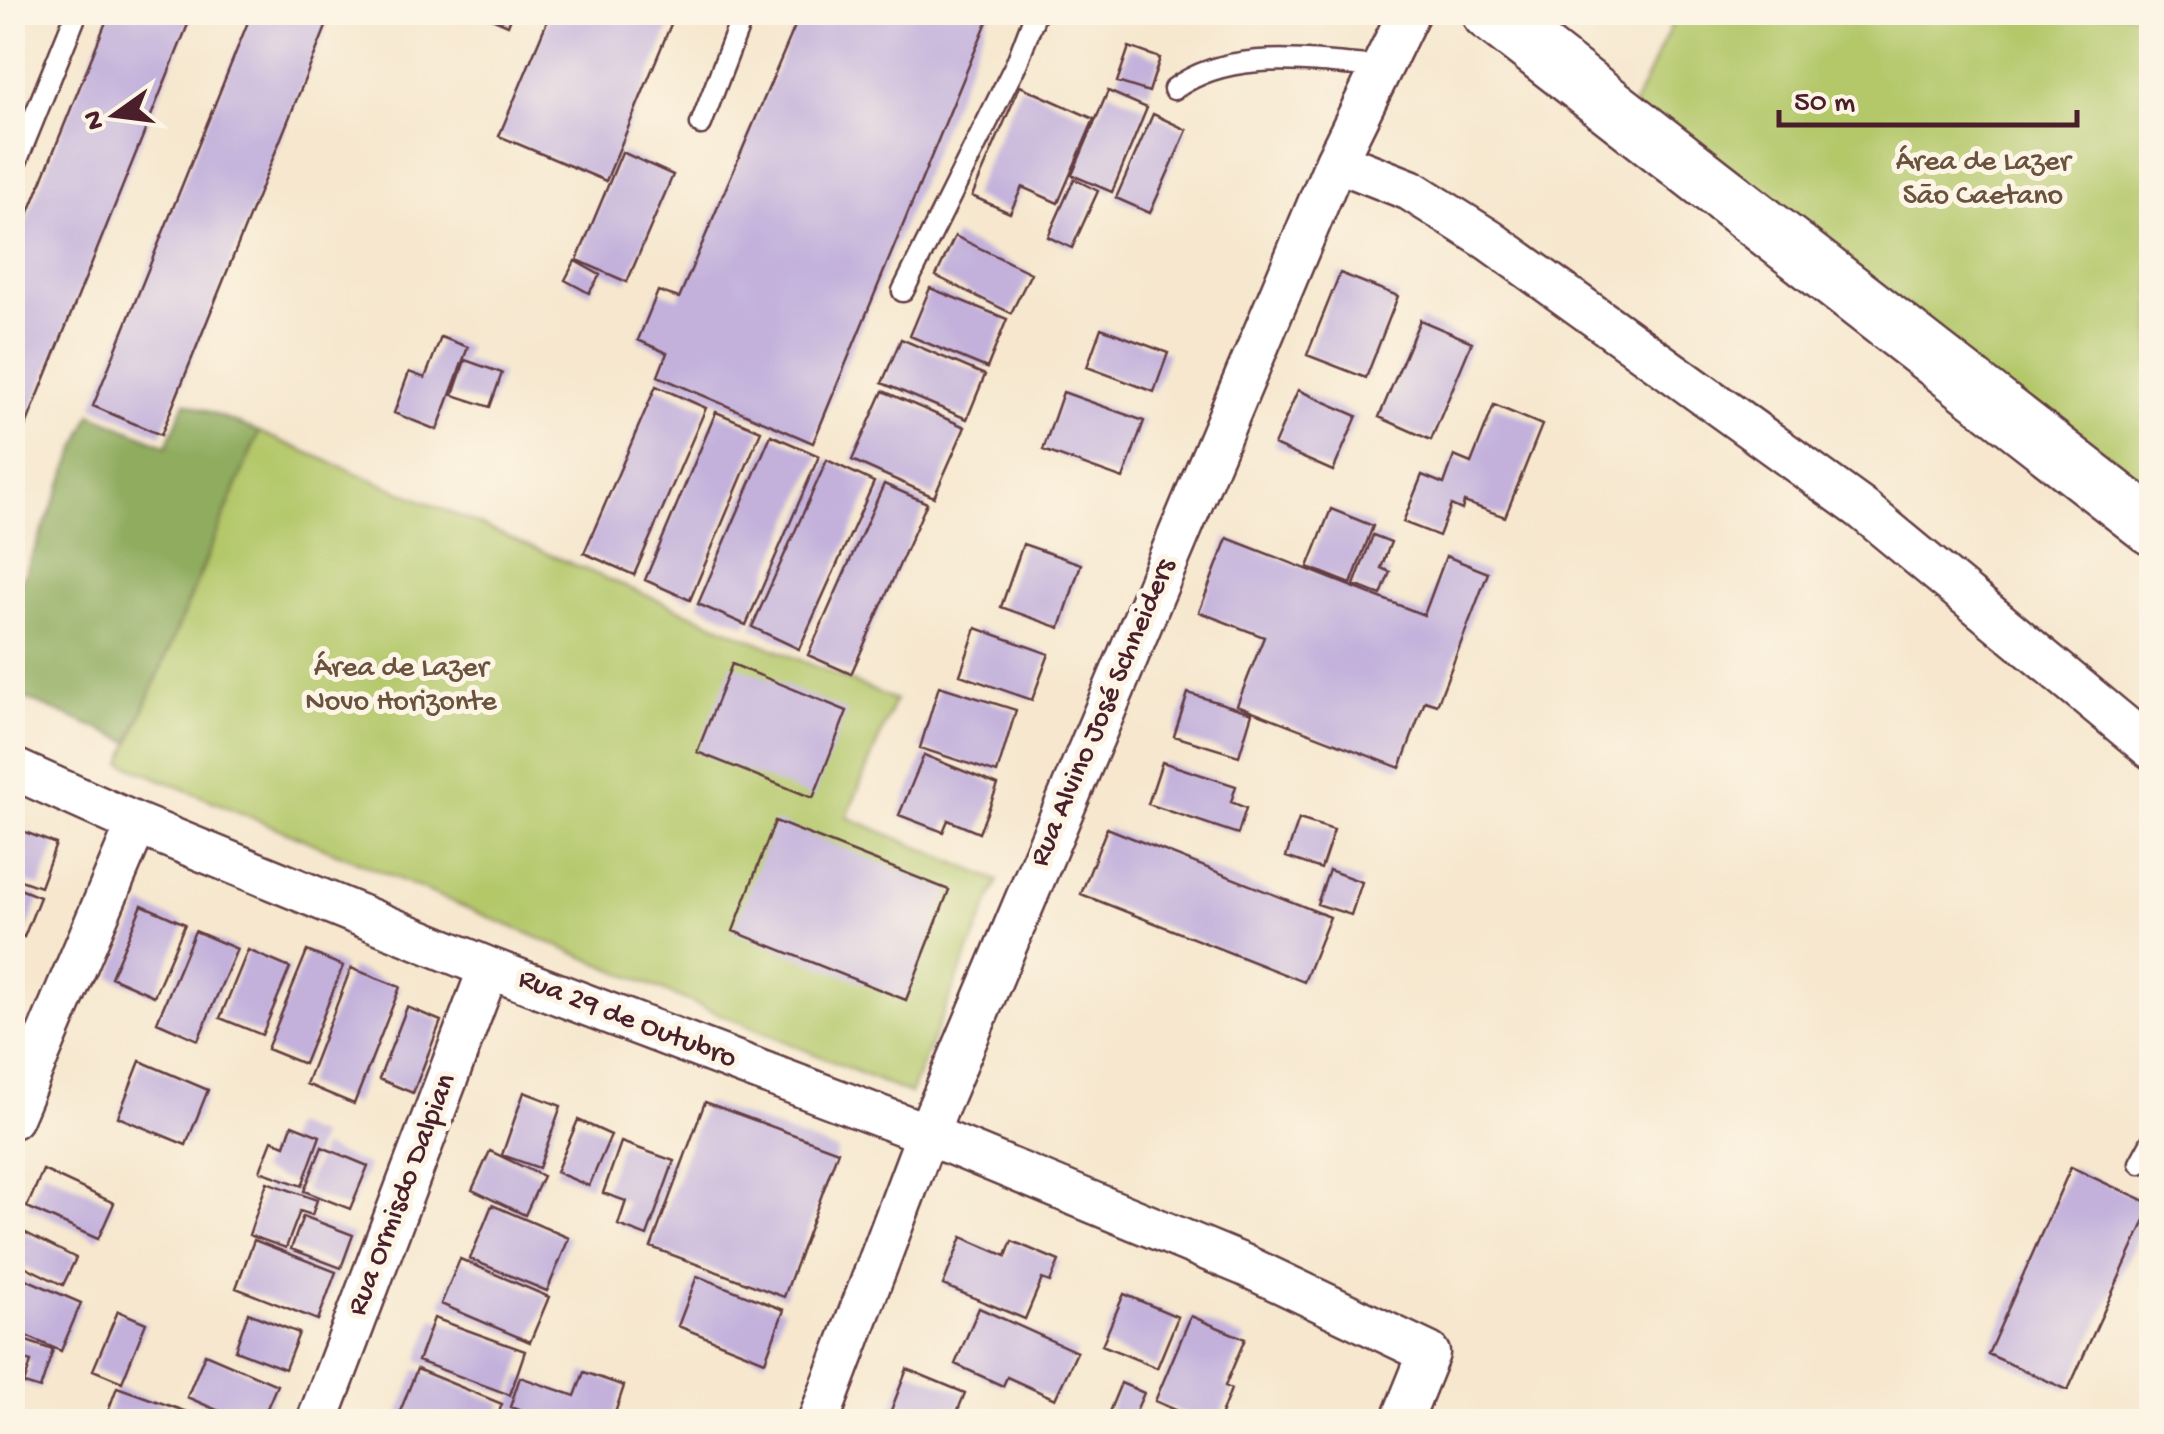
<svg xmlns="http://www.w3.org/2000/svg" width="2164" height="1434" viewBox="0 0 2164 1434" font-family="'Gochi Hand',sans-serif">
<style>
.green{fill:#b4c86b;stroke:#7f744b;stroke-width:2.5}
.forest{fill:#8fac5f;stroke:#6c6645;stroke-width:2.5}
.building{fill:#c3b1db}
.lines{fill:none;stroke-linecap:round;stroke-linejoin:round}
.lane-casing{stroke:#643d43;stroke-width:25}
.street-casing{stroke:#643d43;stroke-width:45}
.primary-casing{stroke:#643d43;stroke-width:60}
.lane{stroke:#fff;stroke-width:20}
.street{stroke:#fff;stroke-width:40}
.primary{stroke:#fff;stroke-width:55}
.labels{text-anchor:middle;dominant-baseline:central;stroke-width:10;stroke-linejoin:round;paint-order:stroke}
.park-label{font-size:30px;fill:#6a523e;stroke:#fcf5e5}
.street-label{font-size:30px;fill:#4a1f2b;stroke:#fcf5e5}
</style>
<rect width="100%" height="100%" fill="#fcf5e5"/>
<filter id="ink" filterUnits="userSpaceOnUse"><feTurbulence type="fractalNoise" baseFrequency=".01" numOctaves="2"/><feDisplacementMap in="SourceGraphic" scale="20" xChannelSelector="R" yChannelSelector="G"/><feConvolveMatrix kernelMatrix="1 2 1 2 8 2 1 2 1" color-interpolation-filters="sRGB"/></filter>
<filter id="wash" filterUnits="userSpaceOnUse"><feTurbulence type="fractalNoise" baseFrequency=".0048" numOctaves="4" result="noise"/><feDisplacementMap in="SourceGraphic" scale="40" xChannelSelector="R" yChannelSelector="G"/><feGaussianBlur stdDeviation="2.25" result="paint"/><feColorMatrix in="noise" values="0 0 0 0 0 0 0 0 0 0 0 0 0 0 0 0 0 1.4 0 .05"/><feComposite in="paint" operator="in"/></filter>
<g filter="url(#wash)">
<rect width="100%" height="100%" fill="#f6e7ce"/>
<path class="green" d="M 1677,13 L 2151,13 L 2151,527 L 1628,118 Z
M 259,432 L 895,700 L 847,817 L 998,881 L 910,1094 L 122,763 Z"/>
<path class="forest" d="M 185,402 L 259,432 L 130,742 L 13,693 L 13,602 L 91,414 L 167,446 Z"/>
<g id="blocks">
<path class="building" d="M 110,12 L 193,12 L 12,460 L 12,254 Z
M 252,12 L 332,12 L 161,435 L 93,406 Z
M 478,12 L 513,12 L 508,25 Z
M 551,12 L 676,12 L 606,181 L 499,136 Z
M 801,12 L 991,12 L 813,443 L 658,376 L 667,353 L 638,340 L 658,291 L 679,298 Z
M 1129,47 L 1160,58 L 1149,92 L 1117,82 Z
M 1020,86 L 1094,119 L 1058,203 L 1022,187 L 1010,213 L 972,196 Z
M 1108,91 L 1147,108 L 1112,192 L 1072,175 Z
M 1153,114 L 1187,130 L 1150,213 L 1116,198 Z
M 622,152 L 673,175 L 627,282 L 577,260 Z
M 1074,179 L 1098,191 L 1072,248 L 1048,237 Z
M 955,236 L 1031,273 L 1011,313 L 936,276 Z
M 575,261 L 600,275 L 589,293 L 565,280 Z
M 1340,273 L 1398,296 L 1366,378 L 1307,355 Z
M 930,288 L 1007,319 L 987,368 L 910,336 Z
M 1420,320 L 1472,342 L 1431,440 L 1379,417 Z
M 1101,328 L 1168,353 L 1154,392 L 1087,367 Z
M 441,337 L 468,347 L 437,430 L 394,413 L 409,372 L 425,378 Z
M 901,339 L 985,375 L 967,419 L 882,383 Z
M 465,360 L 502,373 L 490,407 L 453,395 Z
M 656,386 L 706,408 L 634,575 L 584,553 Z
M 1298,390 L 1357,416 L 1333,471 L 1274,445 Z
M 883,391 L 965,427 L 934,497 L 852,460 Z
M 1063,392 L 1144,421 L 1123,479 L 1043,450 Z
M 1494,405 L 1542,425 L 1505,517 L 1464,502 L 1462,510 L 1451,505 L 1439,536 L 1403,522 L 1422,475 L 1444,484 L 1454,456 L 1471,463 Z
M 716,412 L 761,431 L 690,600 L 645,580 Z
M 771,435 L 819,456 L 746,625 L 698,604 Z
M 827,460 L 874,482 L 799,649 L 752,627 Z
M 884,484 L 927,503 L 851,674 L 808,655 Z
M 1331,509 L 1373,526 L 1351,584 L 1308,567 Z
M 1373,535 L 1391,542 L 1381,568 L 1390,572 L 1381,595 L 1354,585 Z
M 1227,538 L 1424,615 L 1446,556 L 1488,573 L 1437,705 L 1425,701 L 1400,768 L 1237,705 L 1264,637 L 1199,612 Z
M 1023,544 L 1081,564 L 1060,628 L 1001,607 Z
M 976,628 L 1049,654 L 1032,700 L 960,675 Z
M 732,664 L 847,711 L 813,798 L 697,752 Z
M 939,686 L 1016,710 L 997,773 L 920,748 Z
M 1188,693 L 1252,713 L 1239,756 L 1174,736 Z
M 924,755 L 998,785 L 979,833 L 948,820 L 943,832 L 899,815 Z
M 1162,762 L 1236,786 L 1231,802 L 1246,808 L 1238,834 L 1148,804 Z
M 1299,819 L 1334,830 L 1321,869 L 1286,857 Z
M 775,821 L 949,890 L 906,1000 L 733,931 Z
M 12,827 L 56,844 L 40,887 L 12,877 Z
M 1107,828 L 1330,917 L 1304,982 L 1081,894 Z
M 1329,870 L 1362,882 L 1351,915 L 1317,904 Z
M 12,886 L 40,897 L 24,937 L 12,932 Z
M 142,905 L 185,924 L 154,996 L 111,977 Z
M 195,931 L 237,949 L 198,1040 L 157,1022 Z
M 248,950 L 290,968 L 262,1035 L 220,1018 Z
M 307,951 L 343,966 L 304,1064 L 267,1049 Z
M 351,968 L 400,987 L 354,1104 L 306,1084 Z
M 407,1007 L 441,1021 L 413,1093 L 379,1079 Z
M 140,1061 L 208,1090 L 186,1145 L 118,1117 Z
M 524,1092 L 561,1106 L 539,1168 L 502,1155 Z
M 705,1102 L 838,1151 L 784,1297 L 651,1247 Z
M 578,1120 L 611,1135 L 589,1186 L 556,1172 Z
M 292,1125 L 320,1136 L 302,1186 L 260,1171 L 272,1140 L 285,1145 Z
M 621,1142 L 674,1161 L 647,1236 L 618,1225 L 626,1201 L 603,1193 Z
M 322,1147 L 368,1166 L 350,1209 L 304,1191 Z
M 490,1151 L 543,1176 L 525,1215 L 472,1190 Z
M 2071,1167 L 2152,1205 L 2068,1390 L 1988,1354 Z
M 43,1170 L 114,1203 L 98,1239 L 27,1207 Z
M 267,1182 L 317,1200 L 312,1215 L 300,1211 L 286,1248 L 249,1235 Z
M 492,1205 L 569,1238 L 547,1291 L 470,1259 Z
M 303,1216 L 353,1235 L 341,1268 L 291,1249 Z
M 18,1229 L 76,1258 L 63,1285 L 12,1260 L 12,1241 Z
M 962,1237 L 1006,1256 L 1012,1241 L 1059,1261 L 1050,1282 L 1042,1279 L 1025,1319 L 943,1285 Z
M 254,1240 L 336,1272 L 318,1320 L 236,1288 Z
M 460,1259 L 549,1297 L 530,1342 L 441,1304 Z
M 12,1273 L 81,1303 L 61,1351 L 12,1330 Z
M 697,1276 L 784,1310 L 765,1361 L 678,1326 Z
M 1124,1294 L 1178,1317 L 1157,1368 L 1102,1345 Z
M 979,1308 L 1077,1352 L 1055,1399 L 1007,1377 L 1003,1386 L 955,1364 Z
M 118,1311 L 146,1323 L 122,1382 L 93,1370 Z
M 248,1313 L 299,1333 L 285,1369 L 235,1350 Z
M 1191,1316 L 1245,1339 L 1225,1386 L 1231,1389 L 1218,1422 L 1203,1422 L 1155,1401 Z
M 434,1318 L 525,1351 L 510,1395 L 418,1361 Z
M 12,1336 L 53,1350 L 40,1389 L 24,1384 L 31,1362 L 12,1355 Z
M 205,1354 L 277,1385 L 261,1422 L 244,1422 L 187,1397 Z
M 12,1361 L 25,1365 L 13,1401 L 12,1401 Z
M 417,1369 L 502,1404 L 495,1422 L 417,1422 L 399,1414 Z
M 907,1369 L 965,1393 L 953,1422 L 910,1422 L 890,1413 Z
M 584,1372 L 624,1386 L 612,1422 L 552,1422 L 510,1407 L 520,1377 L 575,1396 Z
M 1121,1383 L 1144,1393 L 1131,1422 L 1116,1422 L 1107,1417 Z
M 117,1387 L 212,1421 L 212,1422 L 104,1422 Z"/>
</g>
</g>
<g filter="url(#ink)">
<use href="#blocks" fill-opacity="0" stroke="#643d43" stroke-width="2.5"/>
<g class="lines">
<defs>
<path id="lane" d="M 1174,89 C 1233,46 1314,63 1383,67
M 701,124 L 744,12
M 12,172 L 77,12
M 903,291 L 1017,62 L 1036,12
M 2140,1163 L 2152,1141"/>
<path id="street" d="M 1336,161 L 1410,190 L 1489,240 L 1862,509 L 2152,749
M 12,768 L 137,824 L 489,968 L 927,1134 L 1244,1265 L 1429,1353 L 1401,1422
M 12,1118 L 137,824
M 317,1422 L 489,968
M 818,1422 L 927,1134 L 1336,161 L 1409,12"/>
<path id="primary" d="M 1489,12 L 2152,527"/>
</defs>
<use href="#lane" class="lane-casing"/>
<use href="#street" class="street-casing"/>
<use href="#primary" class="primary-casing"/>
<use href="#lane" class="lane"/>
<use href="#street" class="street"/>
<use href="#primary" class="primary"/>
</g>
</g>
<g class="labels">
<g class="park-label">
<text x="1983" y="163">Área de Lazer<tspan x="1983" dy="34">São Caetano</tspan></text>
<text x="401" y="669">Área de Lazer<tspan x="401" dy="34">Novo Horizonte</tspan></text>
</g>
<g class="street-label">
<text transform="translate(1104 713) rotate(-67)">Rua Alvino José Schneiders</text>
<text transform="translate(627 1020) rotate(21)">Rua 29 de Outubro</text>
<text transform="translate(403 1195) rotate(-69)">Rua Ormisdo Dalpian</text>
</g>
</g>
<rect width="2164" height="1434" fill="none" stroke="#fcf5e5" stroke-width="50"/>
<g transform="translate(115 115) rotate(256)" stroke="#fcf5e5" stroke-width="8" paint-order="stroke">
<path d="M0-8L18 38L0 25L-18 38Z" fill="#4a1f2b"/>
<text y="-15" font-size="28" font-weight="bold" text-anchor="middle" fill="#4a1f2b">N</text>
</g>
<path d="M1779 110v15h298v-15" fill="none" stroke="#4a1f2b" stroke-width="5"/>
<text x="1794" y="110" font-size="30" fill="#4a1f2b" stroke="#fcf5e5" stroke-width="8" paint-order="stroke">50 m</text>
</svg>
